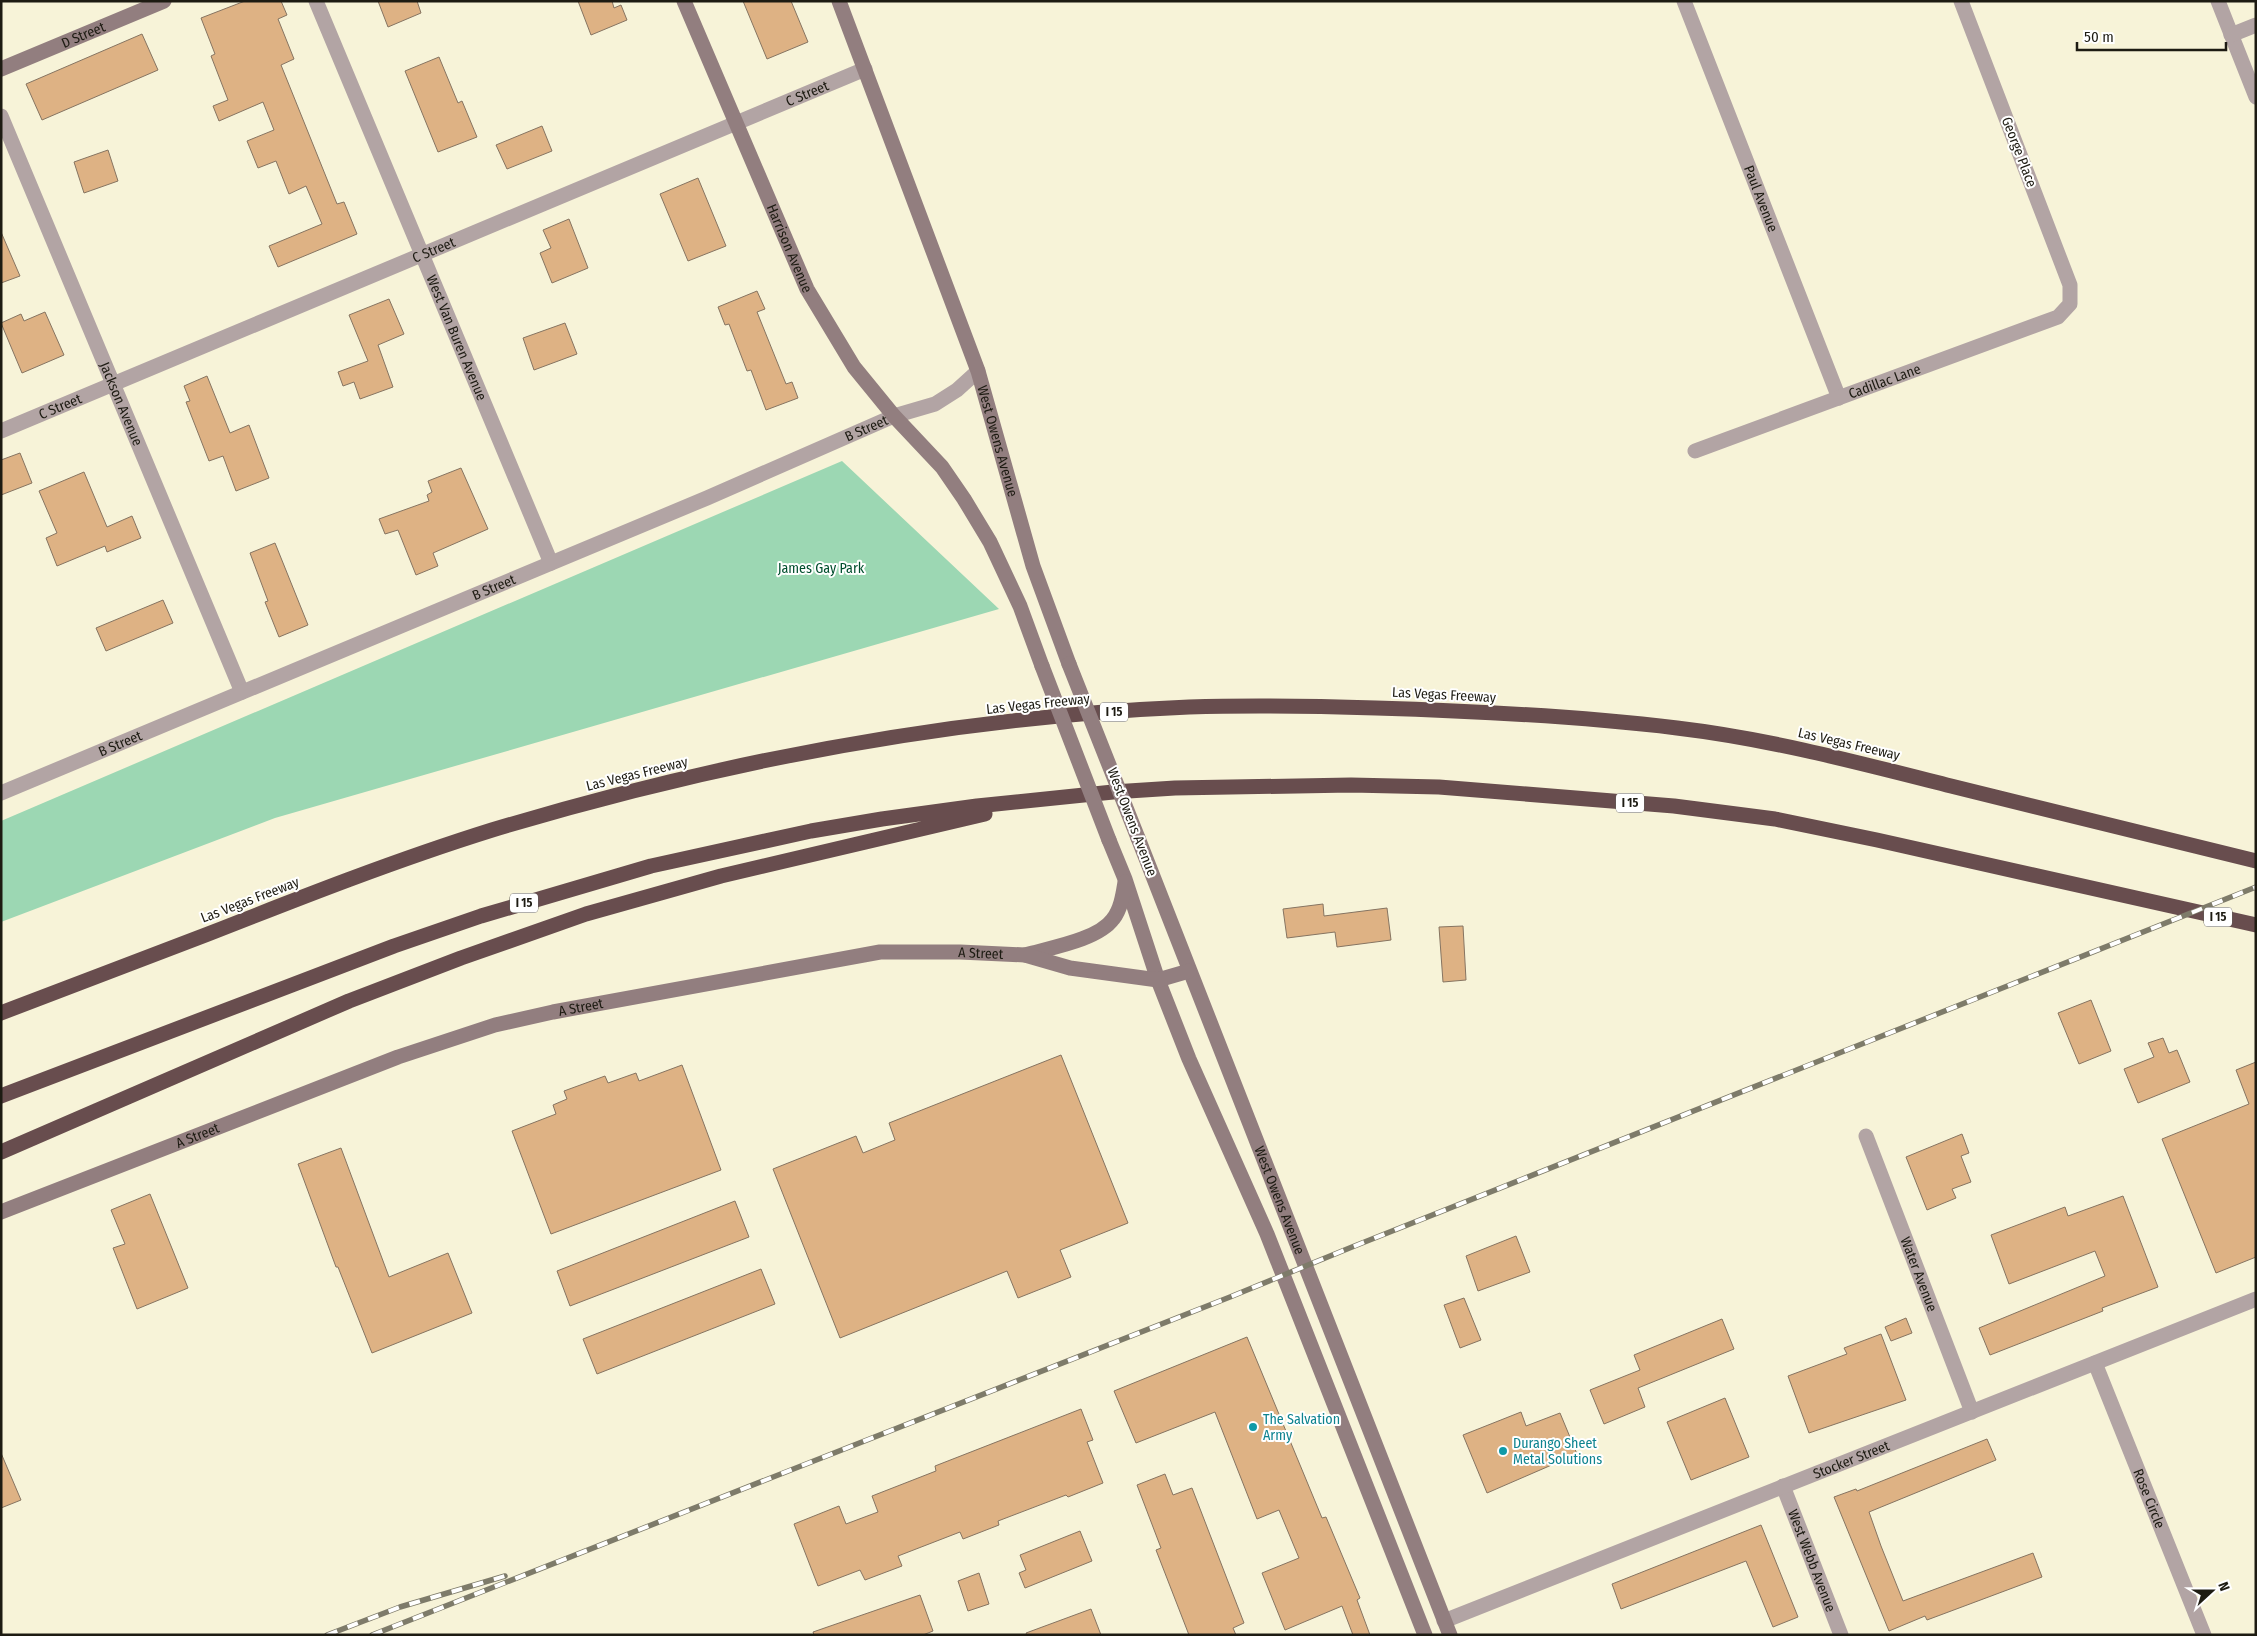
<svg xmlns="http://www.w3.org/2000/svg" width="2257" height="1636" viewBox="0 0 2257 1636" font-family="'Fira Sans Condensed',sans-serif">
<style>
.green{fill:#9cd7b3}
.building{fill:#deb284;stroke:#867461}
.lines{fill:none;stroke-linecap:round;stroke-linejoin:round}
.street{stroke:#b2a4a4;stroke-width:15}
.secondary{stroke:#927e7f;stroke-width:15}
.highway{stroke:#684d4e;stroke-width:15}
.rail-casing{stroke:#7e7b6a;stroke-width:5.5}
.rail{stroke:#fff;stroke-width:4;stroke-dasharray:11;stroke-linecap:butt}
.secondary-bridge{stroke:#927e7f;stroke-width:15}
.culture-dot{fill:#0f9aa8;stroke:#fff;stroke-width:2}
.labels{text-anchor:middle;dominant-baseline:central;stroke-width:4;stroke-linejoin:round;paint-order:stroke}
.shield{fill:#fff;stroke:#615f59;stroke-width:1}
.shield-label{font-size:12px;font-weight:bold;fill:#1d1b12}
.street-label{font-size:14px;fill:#1d1b12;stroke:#fff}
.park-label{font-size:14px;fill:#014e2d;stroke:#fff}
.culture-label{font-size:14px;fill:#0d838f;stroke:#fff;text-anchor:start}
</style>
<rect width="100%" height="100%" fill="#f7f3d8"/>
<path class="green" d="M 842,461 L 999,609 L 275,818 L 1,922 L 1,821 Z"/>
<path class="building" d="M 245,1 L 281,1 L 287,15 L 278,19 L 294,59 L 281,65 L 337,204 L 344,202 L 357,234 L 278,267 L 269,246 L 322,224 L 306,186 L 289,194 L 276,161 L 258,168 L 247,141 L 274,130 L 263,102 L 219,121 L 213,106 L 228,100 L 211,56 L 215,54 L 201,18 Z
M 378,1 L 417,1 L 421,13 L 388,27 Z
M 578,1 L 612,1 L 614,8 L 621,5 L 627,20 L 591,35 Z
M 743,1 L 791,1 L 808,42 L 767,59 Z
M 142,34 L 158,70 L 42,120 L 26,84 Z
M 439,57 L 458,103 L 462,101 L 477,137 L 438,152 L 405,71 Z
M 542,126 L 552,151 L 507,169 L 496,145 Z
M 108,150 L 118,181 L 84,193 L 74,162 Z
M 698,178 L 726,246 L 688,261 L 660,194 Z
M 569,219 L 588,268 L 552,283 L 540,253 L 551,248 L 543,230 Z
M 1,232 L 20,276 L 1,283 Z
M 757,291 L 765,309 L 757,312 L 786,384 L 792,382 L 798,398 L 766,410 L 751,370 L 747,371 L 729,324 L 725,325 L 718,307 Z
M 389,299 L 404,334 L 378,345 L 393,387 L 360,399 L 354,382 L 343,386 L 338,372 L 368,361 L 349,315 Z
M 45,312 L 64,355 L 22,373 L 1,323 L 21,314 L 24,321 Z
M 565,323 L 577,354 L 534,370 L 523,338 Z
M 207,376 L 230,433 L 249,425 L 269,478 L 236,491 L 223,456 L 209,461 L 186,402 L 190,401 L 184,386 Z
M 20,453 L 32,483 L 1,495 L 1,460 Z
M 461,468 L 488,529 L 433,553 L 438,566 L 416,575 L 398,530 L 385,534 L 379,519 L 429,501 L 427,495 L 432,492 L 428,481 Z
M 84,472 L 107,527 L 132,516 L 141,538 L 107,552 L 105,546 L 57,566 L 46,538 L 57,533 L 39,491 Z
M 275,543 L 308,625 L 279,637 L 265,602 L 268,601 L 250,553 Z
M 163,600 L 173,623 L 106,651 L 96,628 Z
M 1323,904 L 1324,916 L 1387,908 L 1391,940 L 1337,947 L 1335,932 L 1287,938 L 1283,909 Z
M 1463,926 L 1466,980 L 1443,982 L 1439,927 Z
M 2091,1000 L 2111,1051 L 2079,1064 L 2058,1013 Z
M 2163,1038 L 2169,1053 L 2177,1050 L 2190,1082 L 2138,1103 L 2124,1069 L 2154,1057 L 2148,1043 Z
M 1061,1055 L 1128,1223 L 1060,1250 L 1071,1277 L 1018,1298 L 1007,1271 L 840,1338 L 773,1169 L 856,1136 L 863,1153 L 895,1140 L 889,1123 Z
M 2256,1062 L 2256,1257 L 2216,1273 L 2162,1139 L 2249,1104 L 2236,1070 Z
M 682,1065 L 721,1170 L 551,1234 L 512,1131 L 556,1114 L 553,1105 L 567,1099 L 564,1091 L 605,1076 L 608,1083 L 636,1073 L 639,1081 Z
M 1962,1134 L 1969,1153 L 1961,1156 L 1971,1182 L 1952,1189 L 1956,1198 L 1927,1210 L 1906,1157 Z
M 341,1148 L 389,1277 L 448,1253 L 472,1313 L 372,1353 L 338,1267 L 336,1267 L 298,1164 Z
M 150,1194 L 188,1288 L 137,1309 L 113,1248 L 125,1244 L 111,1210 Z
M 2123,1196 L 2158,1287 L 2102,1308 L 2103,1311 L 1990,1355 L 1979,1328 L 2105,1276 L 2095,1251 L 2009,1284 L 1991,1235 L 2065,1207 L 2068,1216 Z
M 735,1201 L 749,1237 L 570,1306 L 557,1271 Z
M 1516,1236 L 1530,1272 L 1478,1291 L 1466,1256 Z
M 761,1269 L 775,1304 L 597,1374 L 583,1339 Z
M 1464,1298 L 1481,1340 L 1460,1348 L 1444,1305 Z
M 1906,1318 L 1912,1333 L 1891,1341 L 1885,1327 Z
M 1722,1319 L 1734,1349 L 1638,1388 L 1645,1407 L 1604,1424 L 1590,1390 L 1640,1370 L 1634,1355 Z
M 1881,1334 L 1906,1400 L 1809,1433 L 1788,1376 L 1847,1354 L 1844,1348 Z
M 1247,1337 L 1322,1518 L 1326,1517 L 1360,1598 L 1357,1600 L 1370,1635 L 1353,1635 L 1342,1606 L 1285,1630 L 1262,1573 L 1299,1558 L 1279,1510 L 1257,1519 L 1215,1412 L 1136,1443 L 1114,1391 Z
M 1725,1398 L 1749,1457 L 1691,1480 L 1667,1422 Z
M 1081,1409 L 1093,1440 L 1087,1442 L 1103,1483 L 1068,1497 L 1066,1495 L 998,1521 L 999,1525 L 963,1539 L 960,1532 L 898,1556 L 902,1566 L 865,1580 L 860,1570 L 818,1586 L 794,1524 L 839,1506 L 846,1524 L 878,1512 L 872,1496 L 936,1471 L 935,1466 Z
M 1521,1412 L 1526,1426 L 1560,1413 L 1577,1454 L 1487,1493 L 1463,1435 Z
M 1987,1439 L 1996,1460 L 1869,1512 L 1881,1546 L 1903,1601 L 2033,1553 L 2042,1577 L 1927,1620 L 1925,1616 L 1889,1631 L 1834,1497 L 1856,1489 L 1857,1491 Z
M 1,1453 L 21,1500 L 1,1508 Z
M 1165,1474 L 1173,1495 L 1192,1488 L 1244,1623 L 1233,1628 L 1236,1635 L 1189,1635 L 1156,1550 L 1161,1548 L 1137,1485 Z
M 1761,1525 L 1798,1617 L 1773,1627 L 1746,1561 L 1621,1609 L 1612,1584 Z
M 1080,1531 L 1092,1561 L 1025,1588 L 1019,1573 L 1026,1570 L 1020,1555 Z
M 979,1573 L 989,1604 L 968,1611 L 958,1581 Z
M 920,1595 L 933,1631 L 923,1635 L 814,1635 L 813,1632 Z
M 1091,1609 L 1101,1635 L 1027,1635 L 1026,1633 Z"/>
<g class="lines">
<g class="street">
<path id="s1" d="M 316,1 L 551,563"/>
<path id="s2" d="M 1684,1 L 1839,398"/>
<path d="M 2218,1 L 2256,97"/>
<path d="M 2231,35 L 2256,25"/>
<path id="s3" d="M 1,116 L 242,692"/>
<path id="s4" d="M 1,431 L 865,69"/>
<path id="s5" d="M 1695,451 L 2058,317 L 2070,304 L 2070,285 L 1961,1"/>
<path id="s6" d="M 1,793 L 707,498 L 894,416 L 935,404 L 957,390 L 978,371"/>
<path id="s7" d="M 1866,1136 L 1972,1412"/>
<path id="s8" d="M 2095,1363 L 2204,1635"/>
<path id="s9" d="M 1783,1486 L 1841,1635"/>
<path id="s10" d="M 1444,1621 L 2256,1299"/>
</g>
<g class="secondary">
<path id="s11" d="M 684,1 L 807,289 L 854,367 L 894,416 L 942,467 L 964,499 L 990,542 L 1020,606 L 1042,666"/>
<path id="s12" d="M 839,1 L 978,371 L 1033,566 L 1069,664"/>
<path id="s13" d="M 1,69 L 164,1"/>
<path id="s14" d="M 1138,838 L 1450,1635"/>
<path d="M 1109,840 L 1125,879 L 1158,980 L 1189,1059 L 1267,1234 L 1425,1635"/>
<path d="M 1025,955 C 1049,948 1098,940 1113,919 C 1121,909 1123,894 1125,882"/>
<path id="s15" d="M 1,1212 L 398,1057 L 495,1025 L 553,1012 L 880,952 L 960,952 L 1025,955 L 1070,968 L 1158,980 L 1189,971"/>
</g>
<path class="highway" d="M 1,1013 C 70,986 139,961 208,934 C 302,897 396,860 492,830 C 718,762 953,717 1189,707 C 1251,705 1314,706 1376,708 C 1476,711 1577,716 1677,728 C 1770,739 1860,763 1951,786 C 2052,811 2154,836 2256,861
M 1,1096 L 394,946 L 481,916 L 651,866 L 811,831 L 882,819 L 977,806 L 1113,792 L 1175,788 L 1351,785 L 1439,787 L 1674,806 L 1775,819 L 1877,840 L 2256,925
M 1,1152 L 349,1001 L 461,958 L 586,914 L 721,876 L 985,814"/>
<defs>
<path id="rail" d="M 327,1635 L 400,1607 L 505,1576
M 372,1635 L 1230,1297 L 1352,1247 L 2256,887"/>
</defs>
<use href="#rail" class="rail-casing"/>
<use href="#rail" class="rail"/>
<path class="secondary-bridge" d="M 1069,664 L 1138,838
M 1042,666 L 1109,840"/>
</g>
<g class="culture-dot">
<circle cx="1253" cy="1427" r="5"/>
<circle cx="1503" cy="1451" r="5"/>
</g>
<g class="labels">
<g class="shield">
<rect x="1100" y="702.5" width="28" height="19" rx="4"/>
<rect x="1616" y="793.5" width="28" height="19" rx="4"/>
<rect x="510" y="893.5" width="28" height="19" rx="4"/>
<rect x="2204" y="907.5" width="28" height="19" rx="4"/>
</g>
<g class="shield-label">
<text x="1114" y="712">I 15</text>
<text x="1630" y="803">I 15</text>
<text x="524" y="903">I 15</text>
<text x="2218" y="917">I 15</text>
</g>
<g class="street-label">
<text stroke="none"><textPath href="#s13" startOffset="89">D Street</textPath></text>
<text stroke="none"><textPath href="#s4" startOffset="874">C Street</textPath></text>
<text transform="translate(2019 152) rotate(69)">George Place</text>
<text stroke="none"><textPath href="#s2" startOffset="212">Paul Avenue</textPath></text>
<text stroke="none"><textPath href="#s11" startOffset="269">Harrison Avenue</textPath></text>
<text stroke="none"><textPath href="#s4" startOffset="469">C Street</textPath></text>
<text stroke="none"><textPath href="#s1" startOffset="365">West Van Buren Avenue</textPath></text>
<text stroke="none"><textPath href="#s5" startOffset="202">Cadillac Lane</textPath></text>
<text stroke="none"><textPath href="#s3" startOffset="312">Jackson Avenue</textPath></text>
<text stroke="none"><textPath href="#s4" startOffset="64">C Street</textPath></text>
<text stroke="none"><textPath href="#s6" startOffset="939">B Street</textPath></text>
<text stroke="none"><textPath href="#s12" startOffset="468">West Owens Avenue</textPath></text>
<text stroke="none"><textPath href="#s6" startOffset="534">B Street</textPath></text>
<text transform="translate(1444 695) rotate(3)">Las Vegas Freeway</text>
<text transform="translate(1038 704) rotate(-6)">Las Vegas Freeway</text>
<text stroke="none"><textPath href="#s6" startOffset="129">B Street</textPath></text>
<text transform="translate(1849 744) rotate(13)">Las Vegas Freeway</text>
<text transform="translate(637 774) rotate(-14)">Las Vegas Freeway</text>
<text transform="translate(1132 822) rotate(69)">West Owens Avenue</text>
<text transform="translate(250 900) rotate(-21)">Las Vegas Freeway</text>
<text stroke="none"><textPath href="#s15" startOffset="1021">A Street</textPath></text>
<text stroke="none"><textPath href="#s15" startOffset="616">A Street</textPath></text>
<text stroke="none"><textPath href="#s15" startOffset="211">A Street</textPath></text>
<text stroke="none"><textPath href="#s14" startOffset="389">West Owens Avenue</textPath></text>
<text stroke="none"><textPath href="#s7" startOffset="148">Water Avenue</textPath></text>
<text stroke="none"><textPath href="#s10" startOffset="438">Stocker Street</textPath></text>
<text stroke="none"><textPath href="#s8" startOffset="146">Rose Circle</textPath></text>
<text stroke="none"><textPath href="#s9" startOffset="80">West Webb Avenue</textPath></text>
</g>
<g class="park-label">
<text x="821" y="568">James Gay Park</text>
</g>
<g class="culture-label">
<text x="1263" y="1419">The Salvation<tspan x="1263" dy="16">Army</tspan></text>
<text x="1513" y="1443">Durango Sheet<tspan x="1513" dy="16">Metal Solutions</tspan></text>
</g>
</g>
<rect width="2257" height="1636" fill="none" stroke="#1d1b12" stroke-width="5"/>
<g transform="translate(2212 1591) rotate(69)" stroke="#ffffff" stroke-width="4" paint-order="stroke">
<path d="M0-4L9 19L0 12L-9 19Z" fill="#1d1b12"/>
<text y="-8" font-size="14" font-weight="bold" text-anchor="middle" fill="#1d1b12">N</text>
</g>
<path d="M2077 42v8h149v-8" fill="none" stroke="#1d1b12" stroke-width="2.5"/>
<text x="2084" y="42" font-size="15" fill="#1d1b12" stroke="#ffffff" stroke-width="4" paint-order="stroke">50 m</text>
</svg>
